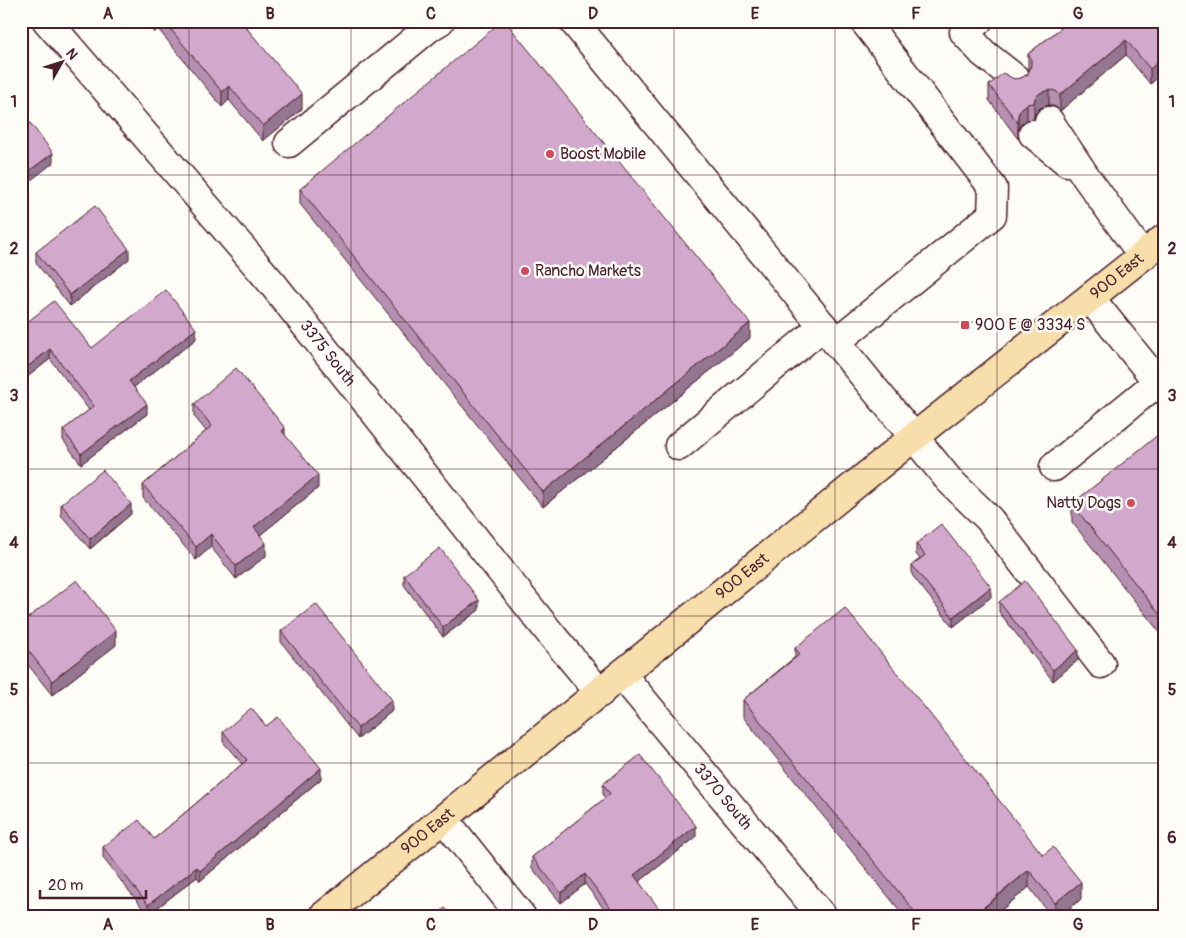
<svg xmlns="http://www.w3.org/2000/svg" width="1186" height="938" viewBox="0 0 1186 938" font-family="Pangolin,sans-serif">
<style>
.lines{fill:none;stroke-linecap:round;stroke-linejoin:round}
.minor-casing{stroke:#4a1f2b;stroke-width:31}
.major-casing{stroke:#4a1f2b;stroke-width:31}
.minor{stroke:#fdfcf7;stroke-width:28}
.major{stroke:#f8deab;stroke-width:28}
.wall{fill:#b590b0;stroke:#4a1f2b}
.shaded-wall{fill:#947690;stroke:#4a1f2b}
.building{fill:#d3a8cd;stroke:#4a1f2b}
.grid{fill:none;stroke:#4a1f2b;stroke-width:1;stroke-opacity:0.55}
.poi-dot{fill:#d1495b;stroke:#fdfcf7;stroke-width:2}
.labels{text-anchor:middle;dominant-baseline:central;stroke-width:5;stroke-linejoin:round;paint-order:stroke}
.poi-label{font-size:16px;fill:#4a1f2b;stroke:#fdfcf7;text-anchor:start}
.street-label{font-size:16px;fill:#4a1f2b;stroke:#fdfcf7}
.neatline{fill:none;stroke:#4a1f2b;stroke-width:2}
.grid-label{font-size:16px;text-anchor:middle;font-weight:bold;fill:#4a1f2b}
</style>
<rect width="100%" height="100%" fill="#fdfcf7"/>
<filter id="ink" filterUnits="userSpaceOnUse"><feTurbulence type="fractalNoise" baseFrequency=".02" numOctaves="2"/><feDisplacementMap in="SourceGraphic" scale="10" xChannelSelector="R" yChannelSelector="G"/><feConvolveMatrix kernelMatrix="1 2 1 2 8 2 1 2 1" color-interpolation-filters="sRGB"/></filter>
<g filter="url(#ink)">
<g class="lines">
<defs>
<g id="minor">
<path id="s1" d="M 47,21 L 272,283 L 550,633 L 600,693"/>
<path d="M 573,21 L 949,480 L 989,519 L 1101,664"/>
<path d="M 978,21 L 964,32 L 983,53 L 1016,79"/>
<path d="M 1049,121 L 1086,177 L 1143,256"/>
<path d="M 1033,134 L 1067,162"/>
<path d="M 289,143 L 430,27 L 440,21"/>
<path d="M 1090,298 L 1165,391"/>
<path d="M 836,342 L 992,215 L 993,188 L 864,21"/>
<path d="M 679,446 L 823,326"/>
<path d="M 1054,467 L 1165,376"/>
<path id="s2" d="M 622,675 L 823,917"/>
<path d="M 444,819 L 522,917"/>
</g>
<g id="major">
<path id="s3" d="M 322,917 L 914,437 L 1165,238"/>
</g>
</defs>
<use href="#minor" class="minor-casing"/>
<use href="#major" class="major-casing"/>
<use href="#minor" class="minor"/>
<use href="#major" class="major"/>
</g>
<path class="wall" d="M 145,21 L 244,21 L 246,27 L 302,109 L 263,141 L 229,100 L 222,107 L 158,29 L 154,33 Z
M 1058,21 L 1165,21 L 1165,72 L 1150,84 L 1126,55 L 1060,111 L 1056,107 L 1049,105 L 1040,108 L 1035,114 L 1034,119 L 1027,120 L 1021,124 L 1018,130 L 1018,139 L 989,100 L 989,85 L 1021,78 L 1028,74 L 1029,71 L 1028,70 L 1028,54 L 1062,27 Z
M 300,189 L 750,338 L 543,507 L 300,204 Z
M 36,252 L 129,259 L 70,306 L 36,263 Z
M 21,327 L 92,348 L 196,339 L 134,387 L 147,414 L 81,464 L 63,440 L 63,430 L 89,410 L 50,359 L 21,382 Z
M 194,404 L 285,435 L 318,488 L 260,535 L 266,556 L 236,579 L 211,547 L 196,560 L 143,498 L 143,485 L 206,431 L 194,416 Z
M 1165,430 L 1161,634 L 1072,522 L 1072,504 Z
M 61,504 L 131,514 L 90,549 L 61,515 Z
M 916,544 L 991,597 L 953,627 L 912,575 L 912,565 L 920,559 L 916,554 Z
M 404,575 L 479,610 L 443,637 L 404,585 Z
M 999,602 L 1078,660 L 1053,681 L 999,612 Z
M 21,623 L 116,645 L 52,695 L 21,656 Z
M 281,631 L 392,711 L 358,739 L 281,642 Z
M 795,648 L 1081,899 L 1059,917 L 1052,917 L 1029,887 L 993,917 L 905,917 L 743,717 L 743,700 L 795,657 Z
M 266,726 L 321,779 L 200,881 L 197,877 L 148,915 L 103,858 L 103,847 L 154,839 L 242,764 L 223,742 L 223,732 Z
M 603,784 L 696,837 L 639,882 L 663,917 L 610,917 L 585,884 L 561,903 L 532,868 L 532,857 L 605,798 L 603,794 Z"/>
<path class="shaded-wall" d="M 154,21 L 158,21 L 158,29 L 154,33 Z
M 1126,40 L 1126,55 L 1060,111 L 1060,95 Z
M 1165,56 L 1165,72 L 1150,84 L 1150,69 Z
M 229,86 L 229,100 L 222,107 L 222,92 Z
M 1049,90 L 1049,105 L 1040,108 L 1035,114 L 1034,119 L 1034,103 L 1035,98 L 1040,93 Z
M 302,94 L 302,109 L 263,141 L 263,126 Z
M 1027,104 L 1027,120 L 1021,124 L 1018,130 L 1018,115 L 1021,109 Z
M 53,153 L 53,163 L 21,188 L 21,177 Z
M 129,249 L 129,259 L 70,306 L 70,295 Z
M 750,323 L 750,338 L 543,507 L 543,492 Z
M 196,329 L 196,339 L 129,391 L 129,381 Z
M 50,349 L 50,359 L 21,382 L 21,372 Z
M 147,404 L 147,414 L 81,464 L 81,454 Z
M 285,428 L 285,441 L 282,431 Z
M 318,475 L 318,488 L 254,540 L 254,527 Z
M 131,504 L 131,514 L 90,549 L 90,539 Z
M 211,534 L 211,547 L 196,560 L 196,547 Z
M 266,543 L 266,556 L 236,579 L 236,566 Z
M 991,587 L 991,597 L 953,627 L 953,617 Z
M 479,600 L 479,610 L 443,637 L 443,627 Z
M 1165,612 L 1165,631 L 1161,634 L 1161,616 Z
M 116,631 L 116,645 L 52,695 L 52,681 Z
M 1078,650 L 1078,660 L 1053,681 L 1053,670 Z
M 392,700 L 392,711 L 358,739 L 358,728 Z
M 321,768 L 321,779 L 200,881 L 200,871 Z
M 696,826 L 696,837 L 634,886 L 634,875 Z
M 197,867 L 197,877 L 148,915 L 148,905 Z
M 1029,870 L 1029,887 L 993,917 L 973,917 Z
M 585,874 L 585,884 L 561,903 L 561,893 Z
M 1081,882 L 1081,899 L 1059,917 L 1055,917 L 1055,903 Z"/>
<path class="building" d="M 164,21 L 244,21 L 246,23 L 244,25 L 302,94 L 263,126 L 229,86 L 222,92 Z
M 502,21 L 505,21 L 750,323 L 543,492 L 300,189 Z
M 1070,21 L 1165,21 L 1165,56 L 1150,69 L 1126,40 L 1060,95 L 1056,91 L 1049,90 L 1040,93 L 1035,98 L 1034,103 L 1027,104 L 1021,109 L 1018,115 L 1018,123 L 989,85 L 1003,73 L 1014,79 L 1021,78 L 1028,74 L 1031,65 L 1031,58 L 1028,54 Z
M 21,111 L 53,153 L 21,177 Z
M 95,206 L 129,249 L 70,295 L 36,252 Z
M 166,290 L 196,329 L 129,381 L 147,404 L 81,454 L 63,430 L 94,406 L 50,349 L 21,372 L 21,327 L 54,301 L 92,348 Z
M 236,368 L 285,428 L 282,431 L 318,475 L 254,527 L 266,543 L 236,566 L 211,534 L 196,547 L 143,485 L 212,426 L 194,404 Z
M 1164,430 L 1165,612 L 1161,616 L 1072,504 Z
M 103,470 L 131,504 L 90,539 L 61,504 Z
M 941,524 L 991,587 L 953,617 L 912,565 L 925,555 L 916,544 Z
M 440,548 L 479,600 L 443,627 L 404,575 Z
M 77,580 L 116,631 L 52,681 L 21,641 L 21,623 Z
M 1025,581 L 1078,650 L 1053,670 L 999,602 Z
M 316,604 L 392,700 L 358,728 L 281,631 Z
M 845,608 L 1043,855 L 1053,847 L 1081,882 L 1055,903 L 1029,870 L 973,916 L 973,917 L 919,917 L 743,700 L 800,654 L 795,648 Z
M 251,708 L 266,726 L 278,717 L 321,768 L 200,871 L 197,867 L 148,905 L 103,847 L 139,820 L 154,839 L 247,760 L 223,732 Z
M 640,755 L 696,826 L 634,875 L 663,914 L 659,917 L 617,917 L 585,874 L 561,893 L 532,857 L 610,794 L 603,784 Z
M 445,908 L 453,917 L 434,917 Z
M 101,910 L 106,917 L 91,917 Z"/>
</g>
<path class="grid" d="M 189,21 L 189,917M 351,21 L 351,917M 512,21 L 512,917M 674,21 L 674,917M 835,21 L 835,917M 997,21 L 997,917M 21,175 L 1165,175M 21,322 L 1165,322M 21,469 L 1165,469M 21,616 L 1165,616M 21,763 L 1165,763"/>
<g class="poi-dot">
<circle cx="550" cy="154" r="5"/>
<circle cx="525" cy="271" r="5"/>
<rect x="960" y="320" width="10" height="10" rx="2.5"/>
<circle cx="1131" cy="503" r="5"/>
</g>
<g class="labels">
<g class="poi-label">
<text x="560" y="154">Boost Mobile</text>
<text x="535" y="271">Rancho Markets</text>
<text x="975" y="325">900 E @ 3334 S</text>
<text x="1121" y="503" text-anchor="end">Natty Dogs</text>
</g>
<g class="street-label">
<text stroke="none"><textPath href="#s3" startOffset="1021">900 East</textPath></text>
<text stroke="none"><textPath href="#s1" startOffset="435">3375 South</textPath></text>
<text stroke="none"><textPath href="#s3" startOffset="541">900 East</textPath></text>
<text stroke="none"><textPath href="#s2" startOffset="158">3370 South</textPath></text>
<text stroke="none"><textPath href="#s3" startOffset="136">900 East</textPath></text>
</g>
</g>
<rect width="1186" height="938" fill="none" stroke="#fdfcf7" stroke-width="55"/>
<g transform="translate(62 62) rotate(51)" stroke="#fdfcf7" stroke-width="4" paint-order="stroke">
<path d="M0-4L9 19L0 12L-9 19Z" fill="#4a1f2b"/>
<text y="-8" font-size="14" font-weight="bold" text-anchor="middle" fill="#4a1f2b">N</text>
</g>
<path d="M40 890v8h106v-8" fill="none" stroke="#4a1f2b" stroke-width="2.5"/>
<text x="48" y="890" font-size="15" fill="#4a1f2b" stroke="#fdfcf7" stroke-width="4" paint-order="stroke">20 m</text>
<rect x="28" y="28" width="1130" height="882" class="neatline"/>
<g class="grid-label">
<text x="108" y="19">A</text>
<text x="270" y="19">B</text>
<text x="431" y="19">C</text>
<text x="593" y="19">D</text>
<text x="755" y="19">E</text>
<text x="916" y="19">F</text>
<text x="1078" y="19">G</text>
<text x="14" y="107">1</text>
<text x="1172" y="107">1</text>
<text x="14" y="254">2</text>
<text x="1172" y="254">2</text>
<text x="14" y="401">3</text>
<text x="1172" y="401">3</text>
<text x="14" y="548">4</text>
<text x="1172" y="548">4</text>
<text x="14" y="695">5</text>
<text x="1172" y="695">5</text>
<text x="14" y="843">6</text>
<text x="1172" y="843">6</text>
<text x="108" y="930">A</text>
<text x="270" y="930">B</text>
<text x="431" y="930">C</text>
<text x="593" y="930">D</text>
<text x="755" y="930">E</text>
<text x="916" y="930">F</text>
<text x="1078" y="930">G</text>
</g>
</svg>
